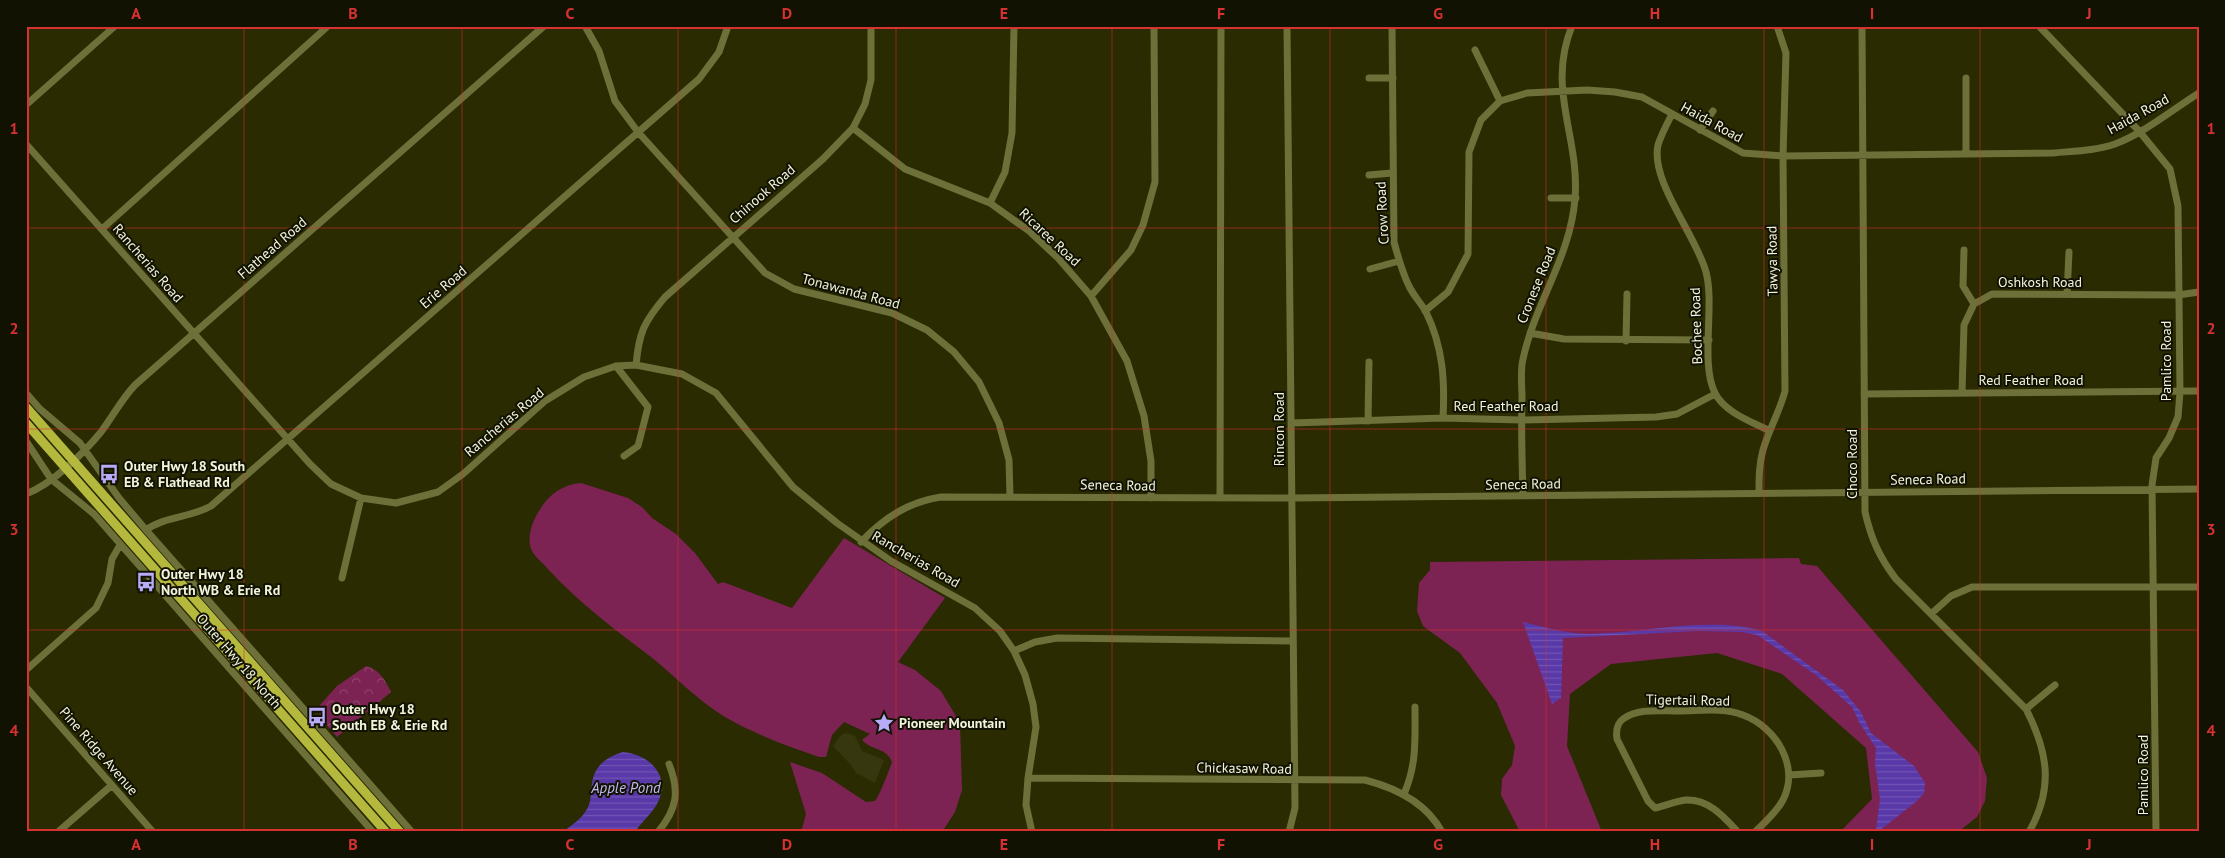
<svg xmlns="http://www.w3.org/2000/svg" width="2225" height="858" viewBox="0 0 2225 858" font-family="'PT Sans',sans-serif">
<style>
.built{fill:#36370e}
.grass{fill:#7c2353}
.park{fill:url(#park-crowns)}
.water{fill:url(#water-rules)}
.lines{fill:none;stroke-linecap:round;stroke-linejoin:round}
.minor{stroke:#6e703a;stroke-width:7}
.major{stroke:#b4b83c;stroke-width:9}
.grid{fill:none;stroke:#d73231;stroke-width:1;stroke-opacity:0.55}
.labels{text-anchor:middle;dominant-baseline:central;stroke-width:4;stroke-linejoin:round;paint-order:stroke}
.street-label{font-size:14px;fill:#f2f4dc;stroke:#121203}
.poi-label{font-size:14px;font-weight:bold;fill:#f2f4dc;stroke:#121203;text-anchor:start}
.water-label{font-size:15px;font-style:italic;fill:#c1b9f2;stroke:#121203}
.neatline{fill:none;stroke:#d73231;stroke-width:2}
.grid-label{font-size:16px;text-anchor:middle;font-weight:bold;fill:#d73231}
</style>
<defs>
<pattern id="park-crowns" width="20" height="18" patternUnits="userSpaceOnUse" patternTransform="scale(1.25)"><rect width="20" height="18" fill="#7c2353"/><path d="M2 6a3 3 0 1 1 6 0M12 15a3 3 0 1 1 6 0" fill="none" stroke="#8f446b"/></pattern>
<pattern id="water-rules" width="6" height="5" patternUnits="userSpaceOnUse" patternTransform="scale(1.25)"><rect width="6" height="5" fill="#5938a8"/><path d="M0 2.5h6" fill="none" stroke="#7155b3"/></pattern>
</defs>
<rect width="100%" height="100%" fill="#2a2b00"/>
<path class="built" d="M 847,733 L 855,736 L 862,751 L 884,760 L 875,783 L 856,773 L 851,765 L 833,746 L 842,734 Z"/>
<path class="grass" d="M 581,483 L 628,498 L 642,507 L 652,518 L 676,534 L 695,553 L 718,584 L 723,582 L 792,608 L 844,538 L 945,598 L 898,662 L 915,670 L 941,691 L 960,723 L 962,790 L 955,812 L 942,832 L 801,832 L 806,814 L 790,762 L 822,773 L 866,802 L 875,801 C 880,795 889,770 892,762 C 886,747 872,751 862,740 L 870,734 L 844,722 L 832,735 L 826,757 L 819,757 C 788,746 754,734 725,717 C 697,700 676,677 651,657 C 614,629 578,602 547,568 C 543,563 535,557 532,551 C 526,538 532,522 539,511 C 548,495 563,484 581,483 Z
M 1799,558 L 1801,564 L 1817,566 L 1978,752 L 1987,778 L 1985,801 L 1977,817 L 1958,832 L 1840,832 L 1872,799 L 1866,748 L 1782,674 L 1717,653 L 1611,664 L 1570,694 L 1567,746 L 1602,832 L 1520,832 L 1501,795 L 1502,779 L 1512,765 L 1515,746 L 1497,703 L 1460,653 L 1423,626 L 1417,611 L 1419,583 L 1430,570 L 1430,562 Z"/>
<path class="park" d="M 366,666 C 380,670 385,680 391,692 L 337,737 L 320,717 L 319,706 L 337,686 Z"/>
<path class="water" d="M 1523,622 C 1545,627 1567,634 1590,634 C 1644,633 1710,616 1762,631 L 1843,690 L 1861,712 L 1871,733 L 1914,766 L 1925,783 L 1924,793 L 1917,801 L 1879,831 L 1876,830 L 1880,799 L 1875,763 L 1876,748 L 1859,722 L 1852,707 L 1816,675 L 1757,635 L 1742,632 L 1698,631 L 1563,638 L 1561,698 L 1552,704 Z
M 623,752 C 647,754 670,773 659,800 C 654,812 642,821 635,832 L 563,832 C 573,824 583,818 588,807 C 592,799 590,792 592,784 C 594,766 606,757 623,752 Z"/>
<g class="lines">
<path class="minor" d="M 585,26 L 599,51 L 615,101 L 638,132 L 765,273 L 794,289 L 892,313 L 927,330 L 954,352 L 979,382 L 999,423 L 1009,460 L 1010,496
M 1287,26 L 1295,808 L 1289,832
M 1392,26 L 1394,242 C 1398,257 1402,272 1409,286 C 1413,295 1421,303 1426,312 C 1443,347 1445,380 1443,418
M 1862,26 L 1865,512 C 1871,538 1879,557 1896,579 L 2026,709 C 2048,752 2054,788 2029,832
M 2039,26 L 2139,131 L 2170,169 L 2178,206 L 2180,392 L 2178,417 L 2169,438 L 2156,458 L 2152,485 L 2156,832
M 1475,50 L 1500,101
M 1369,78 L 1393,78
M 26,105 L 115,26
M 1672,114 C 1667,124 1661,135 1658,145 C 1650,181 1696,235 1706,272 C 1715,306 1700,364 1715,393 C 1724,412 1752,422 1770,431
M 853,128 L 905,169 L 990,203 L 1029,231 L 1058,258 L 1091,296 L 1127,361 L 1144,416 L 1151,461 L 1151,498
M 1700,130 L 1713,111
M 26,144 L 310,464 L 331,484 L 361,498 L 396,503 L 438,492 L 463,474 L 545,401 L 584,377 L 616,366 L 636,365 L 682,374 L 716,393 L 793,487 L 837,523 L 891,561 L 975,608 L 1000,631 L 1014,651 L 1025,675 L 1033,704 L 1036,727 L 1028,778 L 1026,805 L 1032,832
M 1966,153 L 1966,78
M 1369,175 L 1392,173
M 1551,198 L 1576,198
M 990,203 L 1005,172 L 1012,133 L 1014,26
M 102,229 L 328,26
M 1964,250 L 1963,286 L 1974,304
M 1370,269 L 1399,261
M 2067,294 L 2069,252
M 1091,296 L 1131,250 L 1143,225 L 1155,182 L 1154,26
M 1425,311 L 1448,292 L 1468,254 L 1469,152 L 1481,120 L 1500,101 L 1527,93 L 1587,90 L 1615,92 L 1642,97 L 1743,153 L 1783,156 L 2053,153 C 2074,151 2095,151 2115,144 C 2144,133 2172,110 2199,93
M 1530,333 L 1564,339 L 1709,340
M 1626,341 L 1627,294
M 636,365 C 639,332 644,322 665,297 L 823,159 L 853,128 L 865,104 L 871,80 L 871,26
M 616,366 L 648,407 L 638,446 L 624,456
M 1962,392 L 1964,325 L 1974,304 L 1992,294 L 2178,295 L 2199,292
M 26,393 L 40,409 L 80,443 L 119,498 L 146,530 L 412,832
M 1864,394 L 2199,391
M 1368,421 L 1369,362
M 1292,423 L 1443,418 L 1521,420 L 1656,417 L 1677,414 L 1715,394
M 26,441 L 51,479 L 94,514 L 373,832
M 1759,493 C 1759,478 1759,464 1763,450 C 1769,429 1780,411 1785,391 L 1783,156 L 1786,53 L 1777,26
M 26,494 C 52,484 83,454 101,432 C 113,416 121,400 135,385 L 544,26
M 1523,496 C 1522,463 1521,430 1522,397 C 1522,385 1520,371 1523,359 C 1535,303 1571,256 1575,198 C 1580,137 1546,89 1572,26
M 1220,498 L 1221,26
M 146,530 C 165,516 190,518 211,506 L 699,79 L 719,52 L 728,26
M 861,542 C 884,518 908,502 941,497 L 1292,498 L 2199,489
M 342,578 L 361,498
M 1931,614 L 1951,596 L 1972,587 L 2199,587
M 1014,651 L 1035,642 L 1057,638 L 1293,641
M 26,670 L 96,608 L 108,583 L 112,559 L 120,545
M 26,687 L 153,832
M 2026,709 L 2055,685
M 1789,775 L 1821,773
M 1028,778 L 1365,780 C 1396,788 1426,802 1442,832
M 1404,794 C 1417,764 1415,739 1415,707
M 58,832 L 112,785
M 658,832 C 677,809 680,792 669,764
M 1738,832 C 1724,817 1709,799 1686,800 C 1676,801 1665,806 1655,808 L 1648,801 L 1617,739 C 1616,732 1616,724 1623,719 C 1638,708 1660,711 1678,711 C 1699,711 1723,707 1743,715 C 1776,727 1800,766 1783,800 C 1776,813 1765,822 1755,832"/>
<path class="major" d="M 26,407 L 400,832
M 26,423 L 386,832"/>
</g>
<path class="grid" d="M 244,26 L 244,832M 462,26 L 462,832M 678,26 L 678,832M 896,26 L 896,832M 1112,26 L 1112,832M 1330,26 L 1330,832M 1546,26 L 1546,832M 1764,26 L 1764,832M 1980,26 L 1980,832M 26,228 L 2199,228M 26,429 L 2199,429M 26,630 L 2199,630"/>
<defs>
<symbol id="bus-bare" viewBox="-9 -9 18 18"><path d="M-5-6H5V4H4V6H2V4H-2V6H-4V4H-5ZM-3.5-4V0h7V-4ZM-3.5 1.2v1.5H-2V1.2ZM2 1.2v1.5H3.5V1.2Z" fill="#b8abf7" stroke="#121203" stroke-width="2.5" paint-order="stroke"/></symbol>
<symbol id="sight-bare" viewBox="-9 -9 18 18"><path d="M0-6L1.8-2.2L6-1.7L2.9 1.2L3.7 5.4L0 3.3L-3.7 5.4L-2.9 1.2L-6-1.7L-1.8-2.2Z" fill="#b8abf7" stroke="#121203" stroke-width="2.5" paint-order="stroke"/></symbol>
</defs>
<g fill-rule="evenodd">
<use href="#bus-bare" x="95" y="460" width="28" height="28"/>
<use href="#bus-bare" x="132" y="568" width="28" height="28"/>
<use href="#bus-bare" x="303" y="703" width="28" height="28"/>
<use href="#sight-bare" x="870" y="709" width="28" height="28"/>
</g>
<g class="labels">
<g class="street-label">
<text transform="translate(2138 114) rotate(-29)">Haida Road</text>
<text transform="translate(1712 122) rotate(29)">Haida Road</text>
<text transform="translate(762 194) rotate(-41)">Chinook Road</text>
<text transform="translate(1382 213) rotate(-93)">Crow Road</text>
<text transform="translate(1050 237) rotate(43)">Ricaree Road</text>
<text transform="translate(272 248) rotate(-41)">Flathead Road</text>
<text transform="translate(1772 261) rotate(-91)">Tawya Road</text>
<text transform="translate(148 263) rotate(49)">Rancherias Road</text>
<text x="2040" y="282">Oshkosh Road</text>
<text transform="translate(1536 285) rotate(-68)">Cronese Road</text>
<text transform="translate(443 287) rotate(-41)">Erie Road</text>
<text transform="translate(851 291) rotate(15)">Tonawanda Road</text>
<text transform="translate(1696 326) rotate(-92)">Bochee Road</text>
<text transform="translate(2166 361) rotate(-90)">Pamlico Road</text>
<text x="2031" y="380">Red Feather Road</text>
<text x="1506" y="406">Red Feather Road</text>
<text transform="translate(504 422) rotate(-40)">Rancherias Road</text>
<text transform="translate(1279 429) rotate(-90)">Rincon Road</text>
<text transform="translate(1852 464) rotate(-90)">Choco Road</text>
<text transform="translate(1928 479) rotate(-1)">Seneca Road</text>
<text transform="translate(1523 484) rotate(-1)">Seneca Road</text>
<text transform="translate(1118 485) rotate(1)">Seneca Road</text>
<text transform="translate(916 559) rotate(30)">Rancherias Road</text>
<text transform="translate(239 661) rotate(49)">Outer Hwy 18 North</text>
<text transform="translate(1688 700) rotate(1)">Tigertail Road</text>
<text transform="translate(99 751) rotate(49)">Pine Ridge Avenue</text>
<text transform="translate(1244 768) rotate(1)">Chickasaw Road</text>
<text transform="translate(2143 775) rotate(-90)">Pamlico Road</text>
</g>
<g class="poi-label">
<text x="124" y="466">Outer Hwy 18 South<tspan x="124" dy="16">EB &amp; Flathead Rd</tspan></text>
<text x="161" y="574">Outer Hwy 18<tspan x="161" dy="16">North WB &amp; Erie Rd</tspan></text>
<text x="332" y="709">Outer Hwy 18<tspan x="332" dy="16">South EB &amp; Erie Rd</tspan></text>
<text x="899" y="723">Pioneer Mountain</text>
</g>
<g class="water-label">
<text x="626" y="787">Apple Pond</text>
</g>
</g>
<rect width="2225" height="858" fill="none" stroke="#121203" stroke-width="55"/>
<rect x="28" y="28" width="2170" height="802" class="neatline"/>
<g class="grid-label">
<text x="136" y="19">A</text>
<text x="353" y="19">B</text>
<text x="570" y="19">C</text>
<text x="787" y="19">D</text>
<text x="1004" y="19">E</text>
<text x="1221" y="19">F</text>
<text x="1438" y="19">G</text>
<text x="1655" y="19">H</text>
<text x="1872" y="19">I</text>
<text x="2089" y="19">J</text>
<text x="14" y="134">1</text>
<text x="2211" y="134">1</text>
<text x="14" y="334">2</text>
<text x="2211" y="334">2</text>
<text x="14" y="535">3</text>
<text x="2211" y="535">3</text>
<text x="14" y="736">4</text>
<text x="2211" y="736">4</text>
<text x="136" y="850">A</text>
<text x="353" y="850">B</text>
<text x="570" y="850">C</text>
<text x="787" y="850">D</text>
<text x="1004" y="850">E</text>
<text x="1221" y="850">F</text>
<text x="1438" y="850">G</text>
<text x="1655" y="850">H</text>
<text x="1872" y="850">I</text>
<text x="2089" y="850">J</text>
</g>
</svg>
